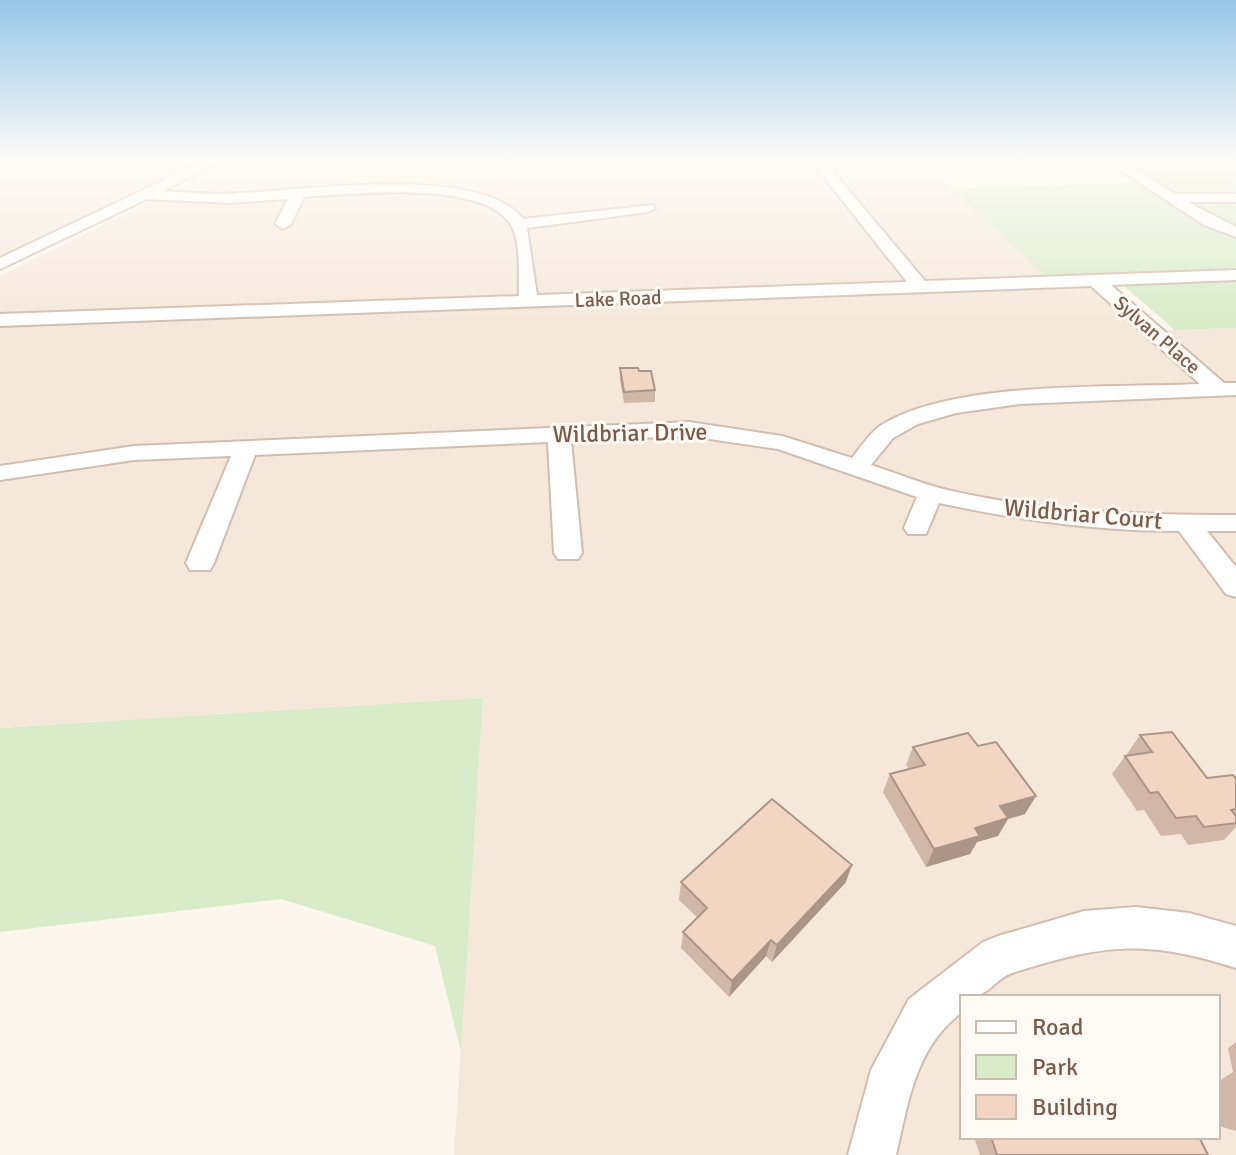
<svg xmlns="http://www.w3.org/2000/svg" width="1236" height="1155" viewBox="0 0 1236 1155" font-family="Signika,sans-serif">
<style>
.residential{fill:#f5e8da;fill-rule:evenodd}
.green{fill:#d8ecc9}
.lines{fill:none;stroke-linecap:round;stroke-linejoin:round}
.minor-casing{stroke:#d1beb0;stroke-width:4}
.minor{fill:#fff;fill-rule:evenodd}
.wall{fill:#d1b7a8}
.shaded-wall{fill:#aa9588}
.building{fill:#f3d5c3;stroke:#aa9588;stroke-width:2}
.labels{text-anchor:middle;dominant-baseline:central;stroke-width:6;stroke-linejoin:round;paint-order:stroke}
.far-street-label{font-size:20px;fill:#7a5c4d;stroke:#fffaf3}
.street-label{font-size:24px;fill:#7a5c4d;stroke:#fffaf3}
</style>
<rect width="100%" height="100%" fill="#fdf6ec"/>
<path class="residential" d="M 0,162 L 200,162 L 0,257 Z
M 230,162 L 923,162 L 1059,286 L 1096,289 L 1144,331 L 1236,328 L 1236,1155 L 454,1155 L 483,699 L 0,728 L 0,276 ZM 962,997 L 1218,997 L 1218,1137 L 962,1137 Z"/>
<path class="green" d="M 1108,162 L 1236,162 L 1236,328 L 1175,330 L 1110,274 L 1048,278 L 952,189 L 1138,182 Z
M 483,698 L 461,1052 L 435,946 L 281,899 L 0,932 L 0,728 Z"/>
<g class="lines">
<defs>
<path id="minor" d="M 202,162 L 219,162 L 163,191 C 190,193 216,195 243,193 C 307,190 480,164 523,219 L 653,205 L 655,208 L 648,212 L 527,228 L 537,295 L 907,282 L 812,162 L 825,162 L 925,281 L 1236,270 L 1236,280 L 1111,285 L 1224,383 L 1236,383 L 1236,395 L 1019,404 L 956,413 L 918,424 L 893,438 L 871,465 C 896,473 922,484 947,490 C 1042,512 1140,515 1236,515 L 1236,531 L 1207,531 L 1236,567 L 1236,597 L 1226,594 L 1179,531 C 1099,531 1018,520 939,503 L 926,534 L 908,534 L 904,528 L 917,497 L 778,449 L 689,436 L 571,441 L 582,553 L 578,559 L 558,559 L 554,553 L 548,442 L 255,455 L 214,563 L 210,570 L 190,570 L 186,563 L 231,456 L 134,460 L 0,480 L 0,466 L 134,446 L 689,422 L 782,436 L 852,458 C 860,448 869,434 880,426 C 951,380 1114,388 1200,384 L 1091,286 L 0,326 L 0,314 L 519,296 C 518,275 522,239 509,222 C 479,180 350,194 304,197 L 291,224 L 283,229 L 275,224 L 288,199 L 229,203 L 147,199 L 0,269 L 0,258 Z
M 1108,162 L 1124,162 L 1175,194 L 1236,194 L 1236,202 L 1188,202 L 1236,227 L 1236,237 L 1204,225 Z
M 1136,907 L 1189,913 L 1236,926 L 1236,968 C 1145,939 1105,944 1015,972 C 990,980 994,997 962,997 L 962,1012 C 915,1048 909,1100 896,1155 L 848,1155 L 871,1070 L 909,999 L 983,942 L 998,936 L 1084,911 Z"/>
</defs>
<use href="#minor" class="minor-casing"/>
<use href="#minor" class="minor"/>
</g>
<path class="wall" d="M 620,368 L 639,371 L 655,390 L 655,402 L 624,403 L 620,380 Z
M 1140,735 L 1207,778 L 1236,779 L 1236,827 L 1224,840 L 1188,845 L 1181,834 L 1161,836 L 1144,810 L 1137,811 L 1112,774 L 1125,756 L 1128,755 L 1127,754 Z
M 913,747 L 1025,814 L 1008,819 L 998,836 L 977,842 L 970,854 L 926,867 L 883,792 L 890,774 L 909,769 L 906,765 Z
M 681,882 L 846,882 L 772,962 L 766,956 L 729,997 L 681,948 L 683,932 L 698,918 L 679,900 Z
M 1236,1042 L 1236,1131 L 1219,1126 L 1218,1121 L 1218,1082 L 1233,1072 L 1228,1048 Z
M 978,1137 L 1199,1137 L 1208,1155 L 980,1155 L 975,1140 Z"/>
<path class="shaded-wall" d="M 1036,796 L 1025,814 L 1008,819 L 998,836 L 977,842 L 970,854 L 926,867 L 934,849 L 975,828 L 1000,806 Z
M 852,865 L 846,882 L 772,962 L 777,945 Z
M 771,940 L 766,956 L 729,997 L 732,981 Z"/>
<path class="building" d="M 620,368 L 638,368 L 639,371 L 651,371 L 655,390 L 624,392 Z
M 1172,732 L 1207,778 L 1233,775 L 1236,779 L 1236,809 L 1231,810 L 1236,816 L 1236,823 L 1204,827 L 1196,816 L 1176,818 L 1158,792 L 1150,793 L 1125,756 L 1152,752 L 1140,735 Z
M 968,733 L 978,746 L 996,742 L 1036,796 L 1000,806 L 1008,818 L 975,828 L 980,836 L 934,849 L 890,774 L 925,765 L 913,747 Z
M 772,799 L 852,865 L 777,945 L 771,940 L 732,981 L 683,932 L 707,908 L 681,882 Z
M 991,1137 L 1199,1137 L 1208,1155 L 997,1155 Z"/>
<linearGradient id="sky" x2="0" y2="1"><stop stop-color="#97c7e8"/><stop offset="0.5" stop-color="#fefbf6"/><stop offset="1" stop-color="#fefbf6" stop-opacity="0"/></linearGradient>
<rect width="1236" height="323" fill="url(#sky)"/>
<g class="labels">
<g class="far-street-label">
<text transform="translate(618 299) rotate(-2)">Lake Road</text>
<text transform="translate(1157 335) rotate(41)">Sylvan Place</text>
</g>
<g class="street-label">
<text transform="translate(630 433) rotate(-1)">Wildbriar Drive</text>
<text transform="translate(1083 514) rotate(5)">Wildbriar Court</text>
</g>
</g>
<rect x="960" y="995" width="260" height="144" fill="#fffaf3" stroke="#cabbb1" stroke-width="2"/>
<rect x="976" y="1021" width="40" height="12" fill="#ffffff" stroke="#cabbb1" stroke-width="2"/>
<text x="1032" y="1035" font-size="24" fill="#7a5c4d">Road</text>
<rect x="976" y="1055" width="40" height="24" fill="#d8ecc9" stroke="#cabbb1" stroke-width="2"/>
<text x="1032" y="1075" font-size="24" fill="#7a5c4d">Park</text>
<rect x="976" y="1095" width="40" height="24" fill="#f3d5c3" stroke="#cabbb1" stroke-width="2"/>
<text x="1032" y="1115" font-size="24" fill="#7a5c4d">Building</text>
</svg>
